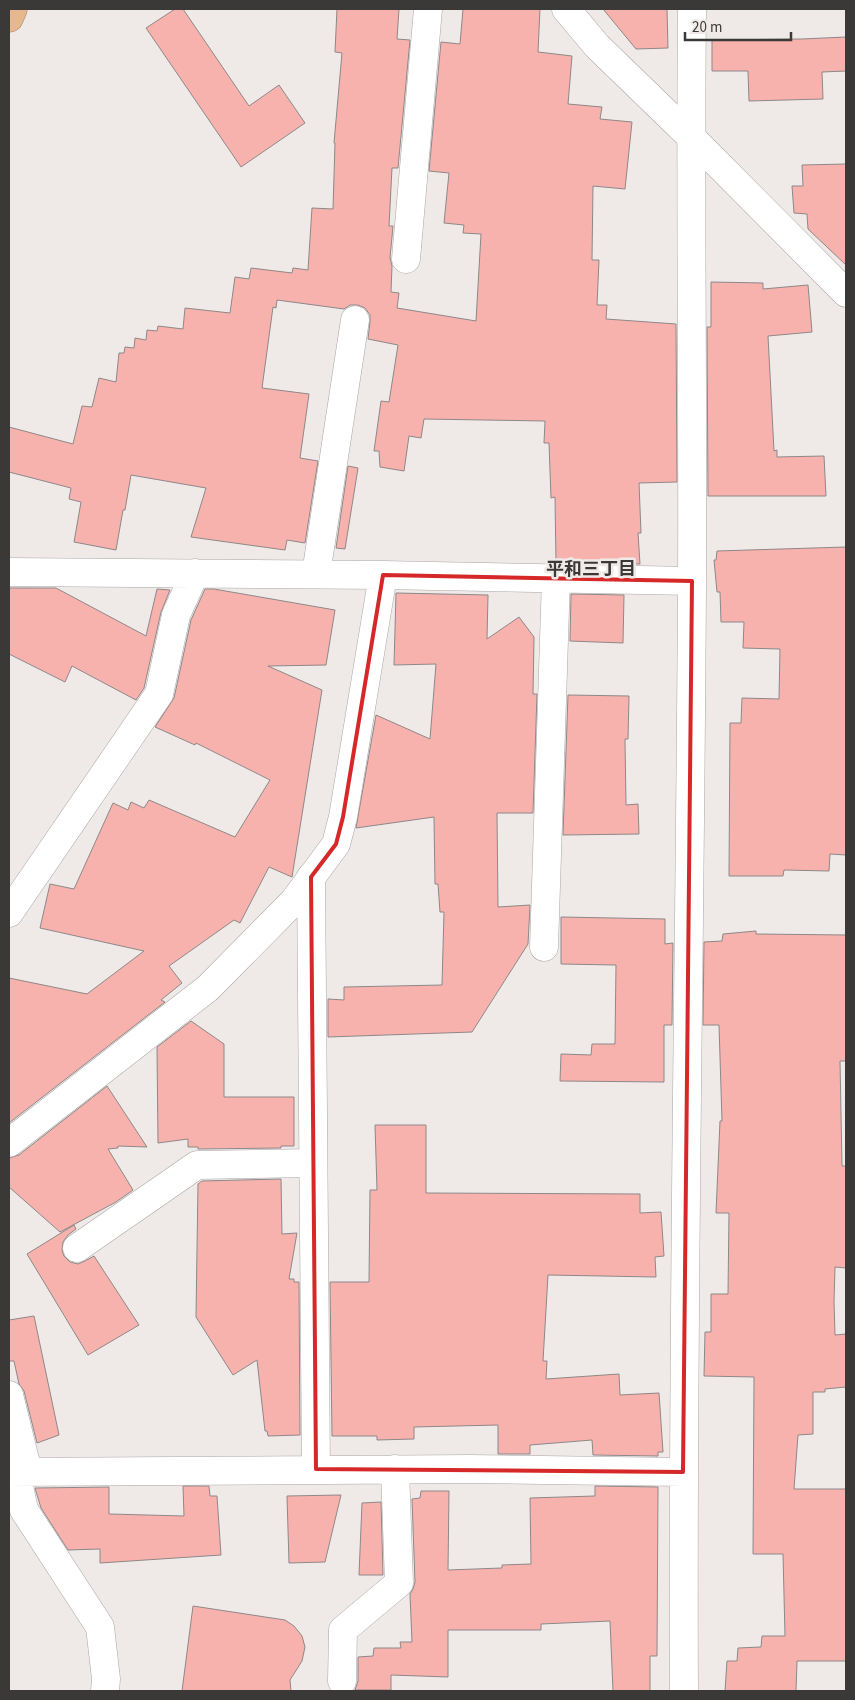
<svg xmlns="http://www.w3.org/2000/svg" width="855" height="1700" viewBox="0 0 855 1700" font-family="'Source Sans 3','Noto Sans JP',sans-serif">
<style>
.building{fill:#f8b2ae;stroke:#8d8888}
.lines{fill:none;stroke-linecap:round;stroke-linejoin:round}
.minor-casing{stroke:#aba6a5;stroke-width:29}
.tertiary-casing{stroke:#aba6a5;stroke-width:29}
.trunk-casing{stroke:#a7805d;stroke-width:29}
.minor{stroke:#fff;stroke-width:28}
.tertiary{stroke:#fff;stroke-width:28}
.trunk{stroke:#e7b88e;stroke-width:28}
.marked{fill:none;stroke:#d62828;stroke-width:4;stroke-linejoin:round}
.labels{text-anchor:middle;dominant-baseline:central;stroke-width:5;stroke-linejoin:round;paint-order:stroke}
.neighbourhood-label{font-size:18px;font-weight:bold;fill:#3b3938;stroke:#efeae8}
</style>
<rect width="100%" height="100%" fill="#efeae8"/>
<path class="building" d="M 175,9 L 183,9 L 249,106 L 279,85 L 305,123 L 241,167 L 146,28 Z
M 337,9 L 399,9 L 397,39 L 410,40 L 398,168 L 392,168 L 389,226 L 393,226 L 390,258 L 392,266 L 391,292 L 399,293 L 397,308 L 476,321 L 481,234 L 463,233 L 464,225 L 444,223 L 449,173 L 429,171 L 441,42 L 460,44 L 463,9 L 540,9 L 538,52 L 572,56 L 568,104 L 602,107 L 600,119 L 632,122 L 625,189 L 593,186 L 592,260 L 599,260 L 597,305 L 607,305 L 606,319 L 676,324 L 677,482 L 639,483 L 641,533 L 638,533 L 640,564 L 556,562 L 555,497 L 551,498 L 549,443 L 544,443 L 545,421 L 424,419 L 421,438 L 409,436 L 404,471 L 380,467 L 379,451 L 374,451 L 381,401 L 389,402 L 398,345 L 368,339 L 370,322 L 370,315 L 365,308 L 358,305 L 350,305 L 344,309 L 277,300 L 276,308 L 273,307 L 262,388 L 309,394 L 300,458 L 318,461 L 305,543 L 287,540 L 285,550 L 191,537 L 206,488 L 131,475 L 125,510 L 123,510 L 116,550 L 74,542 L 81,502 L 69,499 L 71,488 L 9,472 L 9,427 L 73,444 L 82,406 L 92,407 L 99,378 L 116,382 L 119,353 L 124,353 L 125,347 L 134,348 L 135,338 L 146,340 L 147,330 L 157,331 L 158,326 L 183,329 L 185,308 L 230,313 L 235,277 L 249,279 L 251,268 L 292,273 L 293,268 L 308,270 L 312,208 L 333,209 L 335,143 L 334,143 L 342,53 L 335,52 Z
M 603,9 L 667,9 L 668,48 L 636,49 Z
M 846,37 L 846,71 L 822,72 L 823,99 L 749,101 L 748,71 L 712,71 L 712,40 L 802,39 Z
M 846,164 L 846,265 L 808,229 L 807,214 L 794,213 L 792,186 L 803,186 L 802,165 Z
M 711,282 L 763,283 L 763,289 L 808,285 L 812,332 L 768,336 L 774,451 L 777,450 L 777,457 L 824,456 L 826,496 L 708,496 L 707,327 L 711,327 Z
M 348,466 L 358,468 L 345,549 L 336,548 Z
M 846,547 L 846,855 L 830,854 L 829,871 L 784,870 L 783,876 L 729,876 L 730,723 L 741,723 L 742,698 L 779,699 L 780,649 L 743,648 L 744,622 L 721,622 L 720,592 L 717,592 L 714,560 L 716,560 L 717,551 Z
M 9,588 L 56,588 L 146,636 L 157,589 L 170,590 L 161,612 L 144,688 L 136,700 L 72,666 L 65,682 L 9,654 Z
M 205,589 L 214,589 L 335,610 L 326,665 L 268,666 L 322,690 L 292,877 L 269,867 L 240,923 L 234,920 L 169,966 L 182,983 L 161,1000 L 165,1002 L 9,1123 L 9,978 L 87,994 L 144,951 L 40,928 L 50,884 L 74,889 L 113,803 L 128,810 L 131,802 L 144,808 L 149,800 L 235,837 L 270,780 L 196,743 L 195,745 L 155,727 L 174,698 L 191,620 Z
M 396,593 L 488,595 L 487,639 L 519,617 L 534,637 L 533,694 L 537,694 L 533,813 L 497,813 L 498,907 L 530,905 L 528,944 L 472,1032 L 328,1037 L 328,999 L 344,1000 L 344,987 L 442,985 L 444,912 L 440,912 L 438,884 L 435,884 L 434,817 L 356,828 L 376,715 L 430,739 L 436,664 L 394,665 Z
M 571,594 L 624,595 L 623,643 L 570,641 Z
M 568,695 L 629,696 L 628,739 L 625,739 L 626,805 L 638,804 L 639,834 L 563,835 Z
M 561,917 L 665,919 L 665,944 L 673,943 L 672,1025 L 664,1025 L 664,1082 L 560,1081 L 561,1054 L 591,1055 L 592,1044 L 615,1044 L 616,965 L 561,964 Z
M 756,931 L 756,934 L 846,935 L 846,1061 L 840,1061 L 842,1166 L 846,1166 L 846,1268 L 835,1267 L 834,1302 L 835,1335 L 846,1334 L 846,1387 L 825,1389 L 825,1392 L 813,1392 L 813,1434 L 798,1435 L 794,1489 L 846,1489 L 846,1661 L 797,1661 L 796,1691 L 725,1691 L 727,1661 L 737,1661 L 738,1648 L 761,1647 L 762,1636 L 785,1636 L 783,1554 L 753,1554 L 754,1377 L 704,1376 L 705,1332 L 711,1332 L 711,1294 L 728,1294 L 729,1213 L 716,1213 L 720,1121 L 722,1121 L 719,1025 L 703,1025 L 704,942 L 722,941 L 723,934 Z
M 191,1021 L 224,1044 L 224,1097 L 294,1097 L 294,1146 L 281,1146 L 281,1148 L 198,1149 L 198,1147 L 188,1147 L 188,1139 L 158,1143 L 157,1047 Z
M 107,1086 L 147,1147 L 118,1146 L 118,1148 L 108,1149 L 133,1190 L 116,1202 L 60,1232 L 9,1187 L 9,1158 L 19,1155 Z
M 375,1125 L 426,1125 L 426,1193 L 640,1194 L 640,1213 L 661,1212 L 664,1256 L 655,1257 L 656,1277 L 548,1275 L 543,1361 L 547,1361 L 546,1379 L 619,1374 L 620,1395 L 659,1393 L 663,1452 L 658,1452 L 658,1456 L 593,1455 L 592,1440 L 530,1445 L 530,1454 L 498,1454 L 498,1425 L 414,1427 L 414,1439 L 377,1440 L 377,1436 L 332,1436 L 330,1282 L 369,1282 L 370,1190 L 377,1190 Z
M 281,1179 L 282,1234 L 297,1233 L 289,1279 L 294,1279 L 294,1282 L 299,1282 L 300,1435 L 268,1436 L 267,1431 L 265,1431 L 257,1360 L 233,1375 L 196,1317 L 198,1184 L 202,1181 Z
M 74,1225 L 76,1229 L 68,1235 L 63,1242 L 62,1250 L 64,1256 L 70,1262 L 78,1264 L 85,1261 L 94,1256 L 139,1325 L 88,1355 L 27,1254 Z
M 34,1316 L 59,1435 L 37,1443 L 24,1391 L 19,1384 L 14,1361 L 9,1361 L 9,1320 Z
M 183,1486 L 209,1486 L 210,1496 L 217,1496 L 221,1555 L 100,1563 L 100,1549 L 68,1550 L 41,1508 L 35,1488 L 109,1487 L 109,1514 L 184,1516 Z
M 595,1486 L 658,1487 L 657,1656 L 650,1656 L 650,1691 L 613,1691 L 610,1621 L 541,1624 L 541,1630 L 448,1630 L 448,1677 L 391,1675 L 391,1690 L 355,1690 L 358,1681 L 358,1657 L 373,1656 L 374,1648 L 401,1648 L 400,1642 L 412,1642 L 410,1594 L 413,1589 L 415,1582 L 412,1499 L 420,1498 L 421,1491 L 449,1491 L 448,1570 L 502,1568 L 502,1565 L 531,1564 L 530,1498 L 595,1496 Z
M 341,1495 L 325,1562 L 289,1563 L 287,1496 Z
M 381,1502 L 383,1575 L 359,1575 L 362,1503 Z
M 193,1606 L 285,1620 L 294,1626 L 302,1636 L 305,1647 L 302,1661 L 290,1680 L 291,1691 L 182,1691 Z"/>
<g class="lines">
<defs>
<path id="minor" d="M 406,259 L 428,9
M 9,572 L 383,575 L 692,581
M 316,574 L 355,320
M 311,877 L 316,1469
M 9,913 L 159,694 L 176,615 L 195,573
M 544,947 L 556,578
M 9,1143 L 208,988 L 294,901 L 336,844 L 343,817 L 383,575
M 77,1248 L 197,1165 L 313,1163
M 9,1395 L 28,1472
M 9,1472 L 470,1469 L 683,1472
M 16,1472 L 24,1510 L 100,1627 L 106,1679 L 105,1691
M 342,1681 L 343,1630 L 399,1583 L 395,1469
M 684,1691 C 682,1322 690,953 692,584 C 693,392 690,200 692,9"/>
<path id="tertiary" d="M 566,9 L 597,46 L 691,137 L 846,293"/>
<path id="trunk" d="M 9,18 L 13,9"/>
</defs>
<use href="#minor" class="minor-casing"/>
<use href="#tertiary" class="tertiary-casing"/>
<use href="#trunk" class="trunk-casing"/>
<use href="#minor" class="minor"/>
<use href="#tertiary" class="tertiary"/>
<use href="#trunk" class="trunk"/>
</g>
<path class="marked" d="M 383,575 L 692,581 L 683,1472 L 316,1469 L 311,877 L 336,844 L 343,817 Z"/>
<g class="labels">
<g class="neighbourhood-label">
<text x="591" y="569">平和三丁目</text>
</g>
</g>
<rect width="855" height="1700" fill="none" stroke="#3b3938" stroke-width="20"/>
<path d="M685 32v8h106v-8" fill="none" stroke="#3b3938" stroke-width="2.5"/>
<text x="692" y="32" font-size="15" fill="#3b3938" stroke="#efeae8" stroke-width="4" paint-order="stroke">20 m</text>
</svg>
